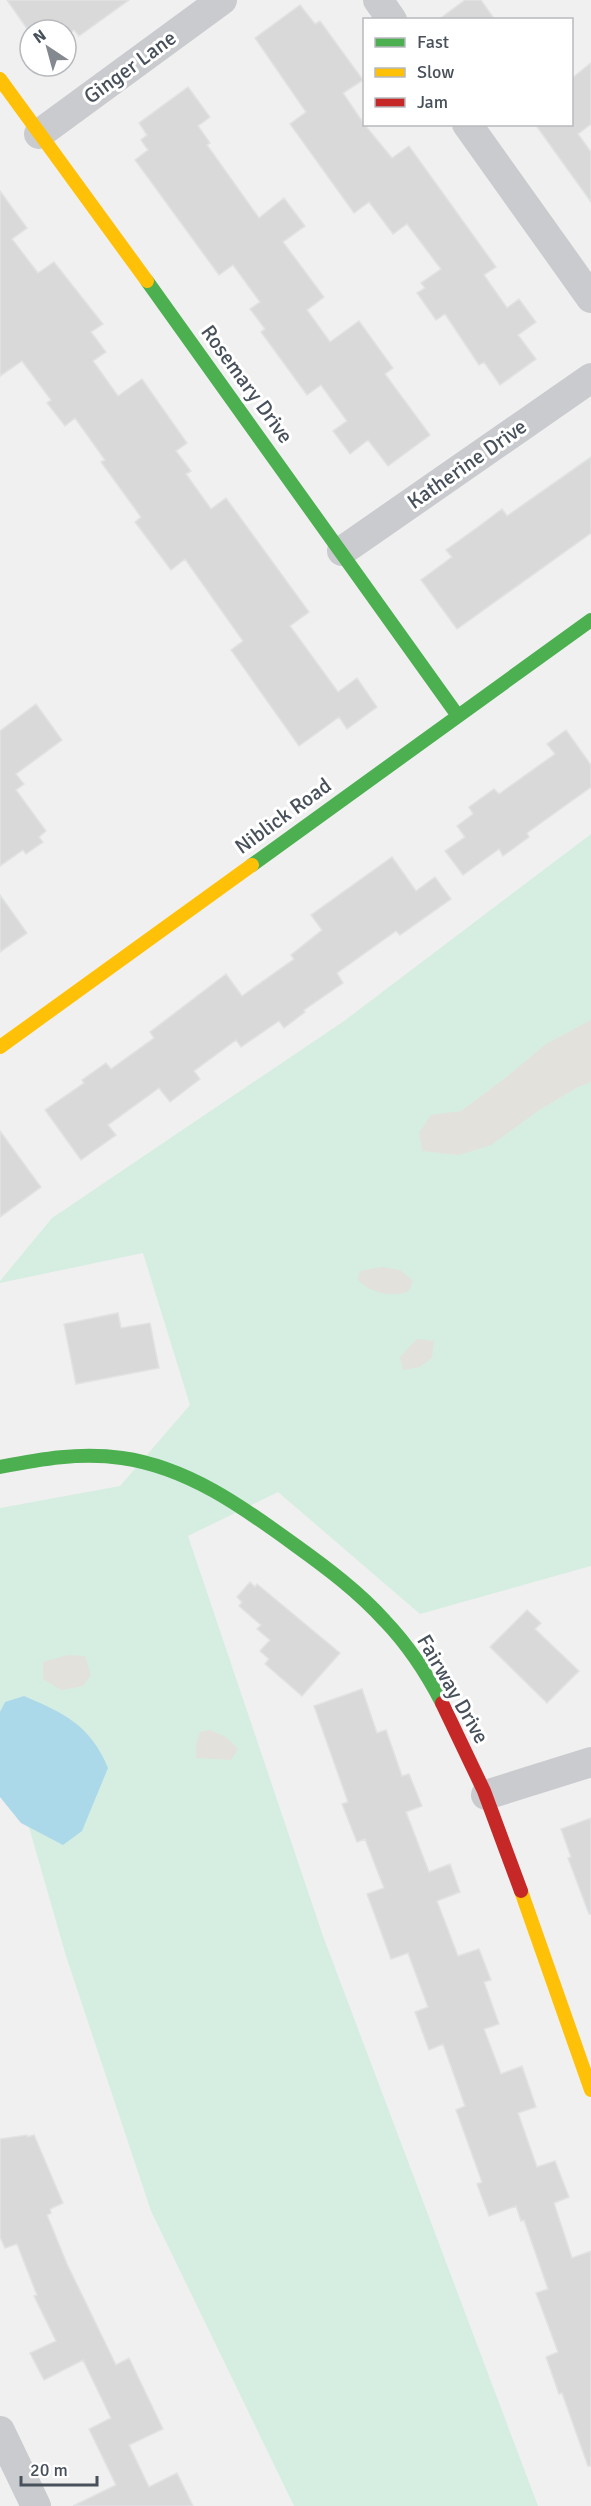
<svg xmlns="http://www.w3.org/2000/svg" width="591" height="2506" viewBox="0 0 591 2506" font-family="Signika,sans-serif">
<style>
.green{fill:#d6eee1}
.sand{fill:#e3e1dc}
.water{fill:#acd9ea}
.building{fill:#d9d9da;stroke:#e1e2e3;stroke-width:1.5}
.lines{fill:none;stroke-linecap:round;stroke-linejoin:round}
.street{stroke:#cacbce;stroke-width:30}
.fast{stroke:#4caf50;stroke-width:14}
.slow{stroke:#ffc107;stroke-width:14}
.jam{stroke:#c62828;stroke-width:14}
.labels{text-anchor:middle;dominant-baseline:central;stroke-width:6;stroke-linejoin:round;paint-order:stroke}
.street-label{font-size:21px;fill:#48515b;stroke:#fff}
</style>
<rect width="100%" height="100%" fill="#f0f0f0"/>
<path class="green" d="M 591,834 L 591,1566 L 420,1614 L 278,1492 L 188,1536 L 323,1936 L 538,2506 L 294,2506 L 151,2211 L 66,1956 L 0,1726 L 0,1508 L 120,1486 L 190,1405 L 143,1253 L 0,1283 L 0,1281 L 52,1218 L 344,1021 Z"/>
<path class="sand" d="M 591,1020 L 591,1082 L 578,1087 L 538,1111 L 491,1145 L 459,1155 L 422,1151 L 419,1133 L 431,1115 L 461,1111 L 504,1079 L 546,1044 Z
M 382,1267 L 400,1270 L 413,1281 L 409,1291 C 393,1298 370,1293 358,1280 L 360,1271 Z
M 417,1339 L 434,1341 L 432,1358 L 420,1367 L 403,1370 L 400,1357 Z
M 68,1655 L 85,1656 L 91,1675 L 83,1686 L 61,1690 L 43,1679 L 43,1662 Z
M 210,1730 L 226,1737 L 238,1749 L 231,1760 L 196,1758 L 196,1745 L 200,1732 Z"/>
<path class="water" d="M 24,1696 C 64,1713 90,1725 108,1768 L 82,1831 L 63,1845 L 21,1823 L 0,1797 L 0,1712 L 5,1702 Z"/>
<path class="building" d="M 7,0 L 129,0 L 79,36 L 74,30 L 66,36 L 66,30 L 30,30 L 30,33 Z
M 465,0 L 481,0 L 495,20 L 438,20 Z
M 300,5 L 315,24 L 320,21 L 363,80 L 343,93 L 364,124 L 392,158 L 409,146 L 496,267 L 484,275 L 507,308 L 519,299 L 536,322 L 518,335 L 536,359 L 500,385 L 484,362 L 479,365 L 445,314 L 436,320 L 417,293 L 425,288 L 421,283 L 441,269 L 407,224 L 393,234 L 369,202 L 354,213 L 290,124 L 306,112 L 255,38 Z
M 591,63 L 591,124 L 578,134 L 591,152 L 591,202 L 535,124 L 572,125 L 572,78 Z
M 188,87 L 210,117 L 198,126 L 210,143 L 207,145 L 259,218 L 284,198 L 305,226 L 283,242 L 324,297 L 307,310 L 330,342 L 359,321 L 393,368 L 385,374 L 430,435 L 388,466 L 368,440 L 350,454 L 333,431 L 347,421 L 321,385 L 307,395 L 261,332 L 265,329 L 250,309 L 260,302 L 233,265 L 219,275 L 135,160 L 148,150 L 141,140 L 147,135 L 139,123 Z
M 0,191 L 27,228 L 12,239 L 38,273 L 54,262 L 103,324 L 91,332 L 106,352 L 93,361 L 118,396 L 142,379 L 187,443 L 176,451 L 191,471 L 186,474 L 211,509 L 226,498 L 309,612 L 290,626 L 338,692 L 357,678 L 377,707 L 347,729 L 339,717 L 299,746 L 231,650 L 243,641 L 185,559 L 171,570 L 135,522 L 141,517 L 101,462 L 105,460 L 75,418 L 65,426 L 47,403 L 51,400 L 22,361 L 0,376 Z
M 591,457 L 591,533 L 457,629 L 421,580 L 452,557 L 446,550 L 478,527 L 502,509 L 507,516 Z
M 36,704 L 62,740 L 16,774 L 24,784 L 16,790 L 46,831 L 39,837 L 43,842 L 26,854 L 23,850 L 0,866 L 0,731 Z
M 566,730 L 591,765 L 591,787 L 527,833 L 529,837 L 503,856 L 499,849 L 463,875 L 445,851 L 465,837 L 457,826 L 473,814 L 469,807 L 494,789 L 499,794 L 555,754 L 547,744 Z
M 392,857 L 416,891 L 435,877 L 451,899 L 400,935 L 396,931 L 337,973 L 343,983 L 304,1010 L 305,1012 L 284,1028 L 279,1021 L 241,1047 L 236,1040 L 194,1071 L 200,1079 L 170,1102 L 159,1088 L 108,1125 L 116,1135 L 81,1160 L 45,1110 L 84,1083 L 82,1080 L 106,1063 L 111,1069 L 154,1038 L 150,1032 L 226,974 L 242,996 L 294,959 L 291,955 L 322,930 L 311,915 Z
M 0,895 L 27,933 L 0,952 Z
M 0,1131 L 41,1187 L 0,1217 Z
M 118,1313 L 121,1328 L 150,1323 L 159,1368 L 76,1384 L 64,1324 Z
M 250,1582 L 255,1587 L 257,1584 L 340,1653 L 302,1696 L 265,1664 L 269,1659 L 260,1651 L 270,1640 L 257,1629 L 261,1625 L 239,1606 L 242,1602 L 237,1597 Z
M 527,1610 L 541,1623 L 535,1629 L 579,1671 L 547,1703 L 490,1647 Z
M 362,1689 L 377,1733 L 386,1730 L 402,1776 L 409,1774 L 422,1806 L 406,1812 L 429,1872 L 450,1864 L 460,1892 L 437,1901 L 458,1956 L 479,1949 L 491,1980 L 484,1982 L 499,2024 L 484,2029 L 501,2074 L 522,2066 L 536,2107 L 518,2113 L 537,2167 L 555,2161 L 569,2197 L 554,2203 L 572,2258 L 591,2251 L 591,2466 L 588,2466 L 562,2393 L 559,2394 L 546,2357 L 558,2352 L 536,2293 L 548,2289 L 524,2220 L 521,2221 L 516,2206 L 489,2216 L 477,2184 L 482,2182 L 456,2110 L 465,2106 L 443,2044 L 429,2050 L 415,2012 L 428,2007 L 408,1953 L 391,1959 L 367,1894 L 384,1888 L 365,1839 L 357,1842 L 342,1804 L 348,1802 L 314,1706 Z
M 591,1818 L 591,1914 L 589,1914 L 568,1858 L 571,1857 L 561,1829 Z
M 27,2135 L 27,2137 L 34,2135 L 63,2203 L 50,2209 L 51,2213 L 47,2215 L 67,2264 L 116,2365 L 129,2358 L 163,2429 L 129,2445 L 149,2487 L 177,2473 L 193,2506 L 73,2506 L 116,2485 L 89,2429 L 111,2418 L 83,2360 L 44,2380 L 30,2353 L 56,2341 L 34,2296 L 37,2295 L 17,2244 L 5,2248 L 0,2237 L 0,2139 Z"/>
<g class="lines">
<path class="street" d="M 378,0 L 392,20
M 467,124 L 591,298
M 39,134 L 222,0
M 342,551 L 591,378
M 486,1795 L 591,1762
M 0,2431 L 36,2506"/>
<path class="fast" d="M 147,281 L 458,716
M 252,865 L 591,620
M 0,1467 C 41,1459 80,1452 122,1458 C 187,1467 243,1507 295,1545 C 327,1568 359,1592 385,1621 C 408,1645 427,1674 442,1703"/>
<path class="slow" d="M 0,79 L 147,281
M 0,1047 L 252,865
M 521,1891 L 591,2090"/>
<path class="jam" d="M 442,1703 L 484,1791 L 521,1891"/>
</g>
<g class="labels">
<g class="street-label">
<text transform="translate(130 67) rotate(-36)">Ginger Lane</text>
<text transform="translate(247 384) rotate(54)">Rosemary Drive</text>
<text transform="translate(467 464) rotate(-35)">Katherine Drive</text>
<text transform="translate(283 816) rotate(-36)">Niblick Road</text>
<text transform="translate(453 1689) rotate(60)">Fairway Drive</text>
</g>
</g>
<rect x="363" y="18" width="210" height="108" fill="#ffffff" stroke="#b6b9bd" stroke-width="1.5"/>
<rect x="375" y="38" width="30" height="9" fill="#4caf50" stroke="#b6b9bd" stroke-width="1.5"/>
<text x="417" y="48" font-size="18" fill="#48515b">Fast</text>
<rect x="375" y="68" width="30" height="9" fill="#ffc107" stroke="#b6b9bd" stroke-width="1.5"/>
<text x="417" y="78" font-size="18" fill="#48515b">Slow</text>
<rect x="375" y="98" width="30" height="9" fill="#c62828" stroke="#b6b9bd" stroke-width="1.5"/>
<text x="417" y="108" font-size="18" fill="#48515b">Jam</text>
<g transform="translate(48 48) rotate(324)"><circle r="28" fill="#ffffff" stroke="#b6b9bd" stroke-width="1.5"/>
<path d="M0-4.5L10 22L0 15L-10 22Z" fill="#83898f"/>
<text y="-9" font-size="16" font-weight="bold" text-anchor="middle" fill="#48515b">N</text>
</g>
<path d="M21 2476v9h76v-9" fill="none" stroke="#48515b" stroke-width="3"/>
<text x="30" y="2476" font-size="18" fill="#48515b" stroke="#ffffff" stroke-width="4.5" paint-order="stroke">20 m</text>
</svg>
